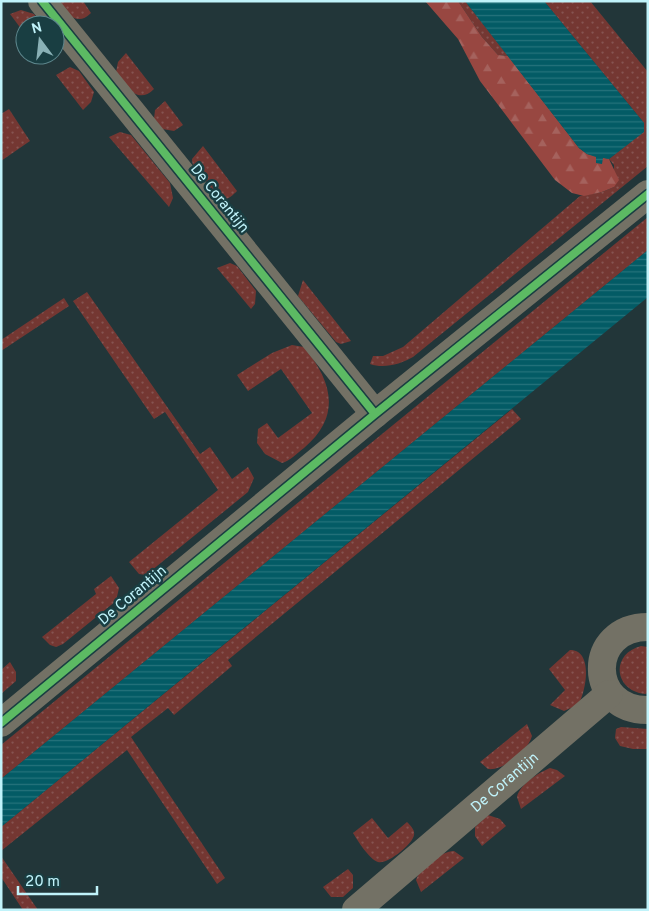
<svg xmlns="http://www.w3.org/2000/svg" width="649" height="911" viewBox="0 0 649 911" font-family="Overpass,sans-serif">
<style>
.grass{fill:url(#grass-dots)}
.forest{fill:url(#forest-firs)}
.water{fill:url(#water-rules)}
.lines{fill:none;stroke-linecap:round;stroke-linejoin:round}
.minor{stroke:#737165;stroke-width:28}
.cycleway-casing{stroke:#193e42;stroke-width:11}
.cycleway{stroke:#5cba63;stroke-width:8}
.labels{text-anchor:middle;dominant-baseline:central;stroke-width:5;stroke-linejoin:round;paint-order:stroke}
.street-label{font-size:15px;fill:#c0f3fa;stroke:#193e42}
</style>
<defs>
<pattern id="grass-dots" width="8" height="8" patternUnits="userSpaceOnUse" patternTransform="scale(1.25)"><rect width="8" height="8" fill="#743732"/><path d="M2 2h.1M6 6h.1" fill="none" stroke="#865451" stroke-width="1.8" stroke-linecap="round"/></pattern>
<pattern id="forest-firs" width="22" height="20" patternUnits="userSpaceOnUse" patternTransform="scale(1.25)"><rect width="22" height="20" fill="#984741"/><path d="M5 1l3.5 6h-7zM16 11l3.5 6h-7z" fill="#a5625d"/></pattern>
<pattern id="water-rules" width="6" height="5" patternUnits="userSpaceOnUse" patternTransform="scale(1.25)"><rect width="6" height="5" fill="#035b65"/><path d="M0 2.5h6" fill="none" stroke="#26737c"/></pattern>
</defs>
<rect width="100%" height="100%" fill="#223639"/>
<path class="grass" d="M 57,1 L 83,1 L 91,13 C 77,27 67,14 57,1 Z
M 458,1 L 465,1 L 508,56 L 498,55 L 482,37 Z
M 544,1 L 590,1 L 648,72 L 648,166 L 413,357 C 401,364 384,369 370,364 L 373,356 L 383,356 L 403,347 L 580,196 L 602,192 L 614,187 L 614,165 L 609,159 L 643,132 L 644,123 Z
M 21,10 L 34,14 L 41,25 L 25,25 L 25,34 L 10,14 Z
M 126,53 L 154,89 C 137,106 125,85 116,72 L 118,62 Z
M 70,67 L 79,71 L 94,92 L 91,102 L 83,110 L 56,75 Z
M 165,101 L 183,125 L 174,131 L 162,129 L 154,119 L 155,110 Z
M 9,109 L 30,141 L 1,161 L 1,114 Z
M 120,132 L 131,135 L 170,183 L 173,198 L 169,207 L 109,137 Z
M 203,146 L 237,191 C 233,195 228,200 223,199 C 209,198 192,171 192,159 Z
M 648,217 L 648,250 L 1,779 L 1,745 Z
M 230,263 L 237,266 L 256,291 L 255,304 L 251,309 L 217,268 Z
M 303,280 L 351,341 L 341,344 L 336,342 L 298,296 Z
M 87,292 L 200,454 L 210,447 L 232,479 L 248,467 L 254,478 L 248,492 L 146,575 L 139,574 L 129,562 L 218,490 L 165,412 L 154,419 L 73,301 Z
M 64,298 L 69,306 L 1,351 L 1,340 Z
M 292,345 L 304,347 C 332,381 342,416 304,448 C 297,453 290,461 282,463 L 265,454 L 257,443 L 258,429 L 267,423 L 278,438 L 312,413 L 281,369 L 248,391 L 237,375 L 272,353 Z
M 512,409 L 521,419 L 228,660 L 232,666 L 174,715 L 168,708 L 131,737 L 225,878 L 217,884 L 127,750 L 1,851 L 1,827 Z
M 111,576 L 119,588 L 116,601 L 63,644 L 56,647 L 50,645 L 42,637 L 96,594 L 94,589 Z
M 641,646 L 648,647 L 648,693 L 645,694 C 614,691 610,654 641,646 Z
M 570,650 C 594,650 586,692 578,705 L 564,711 L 550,705 L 565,690 L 549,669 Z
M 10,662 L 16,672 L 16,681 L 1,694 L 1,670 Z
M 527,724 L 532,736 C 528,751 503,771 488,769 L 480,762 Z
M 621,727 L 648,729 L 648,749 L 633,749 L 620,746 L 615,738 L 616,729 Z
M 550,768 L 557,770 L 565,776 L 521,809 L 517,797 C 520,784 538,773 550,768 Z
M 488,815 L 500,819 L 506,826 L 482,846 L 475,836 L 475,827 Z
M 372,818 L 388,838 L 407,822 C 411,826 415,830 414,835 C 413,844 387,865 378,862 C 369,859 358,841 353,833 Z
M 454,851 L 464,858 L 421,892 L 416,880 C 420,868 441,851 454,851 Z
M 1,856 L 38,910 L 23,910 L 1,877 Z
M 348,869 L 353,875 L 353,888 L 343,897 L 331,897 L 323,887 Z"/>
<path class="forest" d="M 425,1 L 458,1 L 482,37 L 498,55 L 508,56 L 579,148 L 587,154 L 609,159 L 619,180 L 614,187 L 602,192 L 584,196 L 572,193 L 555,180 L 480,81 L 458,39 Z"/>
<path class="water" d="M 465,1 L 544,1 L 644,123 L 644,132 L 609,159 L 603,158 L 602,164 L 596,163 L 596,157 L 587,154 L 579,148 Z
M 648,250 L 648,297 L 1,827 L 1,779 Z"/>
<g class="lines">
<g class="minor">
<path d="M 42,1 L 375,414"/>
<path d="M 648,627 C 586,627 587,711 648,710"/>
<path d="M 1,723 L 375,414 L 648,194"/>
<path id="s1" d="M 356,910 L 609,694"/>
</g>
<defs>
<path id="cycleway" d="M 42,1 L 375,414
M 1,723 L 375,414 L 648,194"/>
</defs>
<use href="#cycleway" class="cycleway-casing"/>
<use href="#cycleway" class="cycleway"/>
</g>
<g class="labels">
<g class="street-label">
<text transform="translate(219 199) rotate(51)">De Corantijn</text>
<text transform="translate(133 596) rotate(-40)">De Corantijn</text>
<text stroke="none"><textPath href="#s1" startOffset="196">De Corantijn</textPath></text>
</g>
</g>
<rect width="649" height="911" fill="none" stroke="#c0f3fa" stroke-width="5"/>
<g transform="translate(40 40) rotate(345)"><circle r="24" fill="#193e42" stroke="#5c868c"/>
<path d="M0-4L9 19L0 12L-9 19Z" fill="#89b1b6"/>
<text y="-8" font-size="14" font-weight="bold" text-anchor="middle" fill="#c0f3fa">N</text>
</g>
<path d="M18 886v8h79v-8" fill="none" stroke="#c0f3fa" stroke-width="2.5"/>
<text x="25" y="886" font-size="15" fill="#c0f3fa" stroke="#193e42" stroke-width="4" paint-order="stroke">20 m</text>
</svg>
